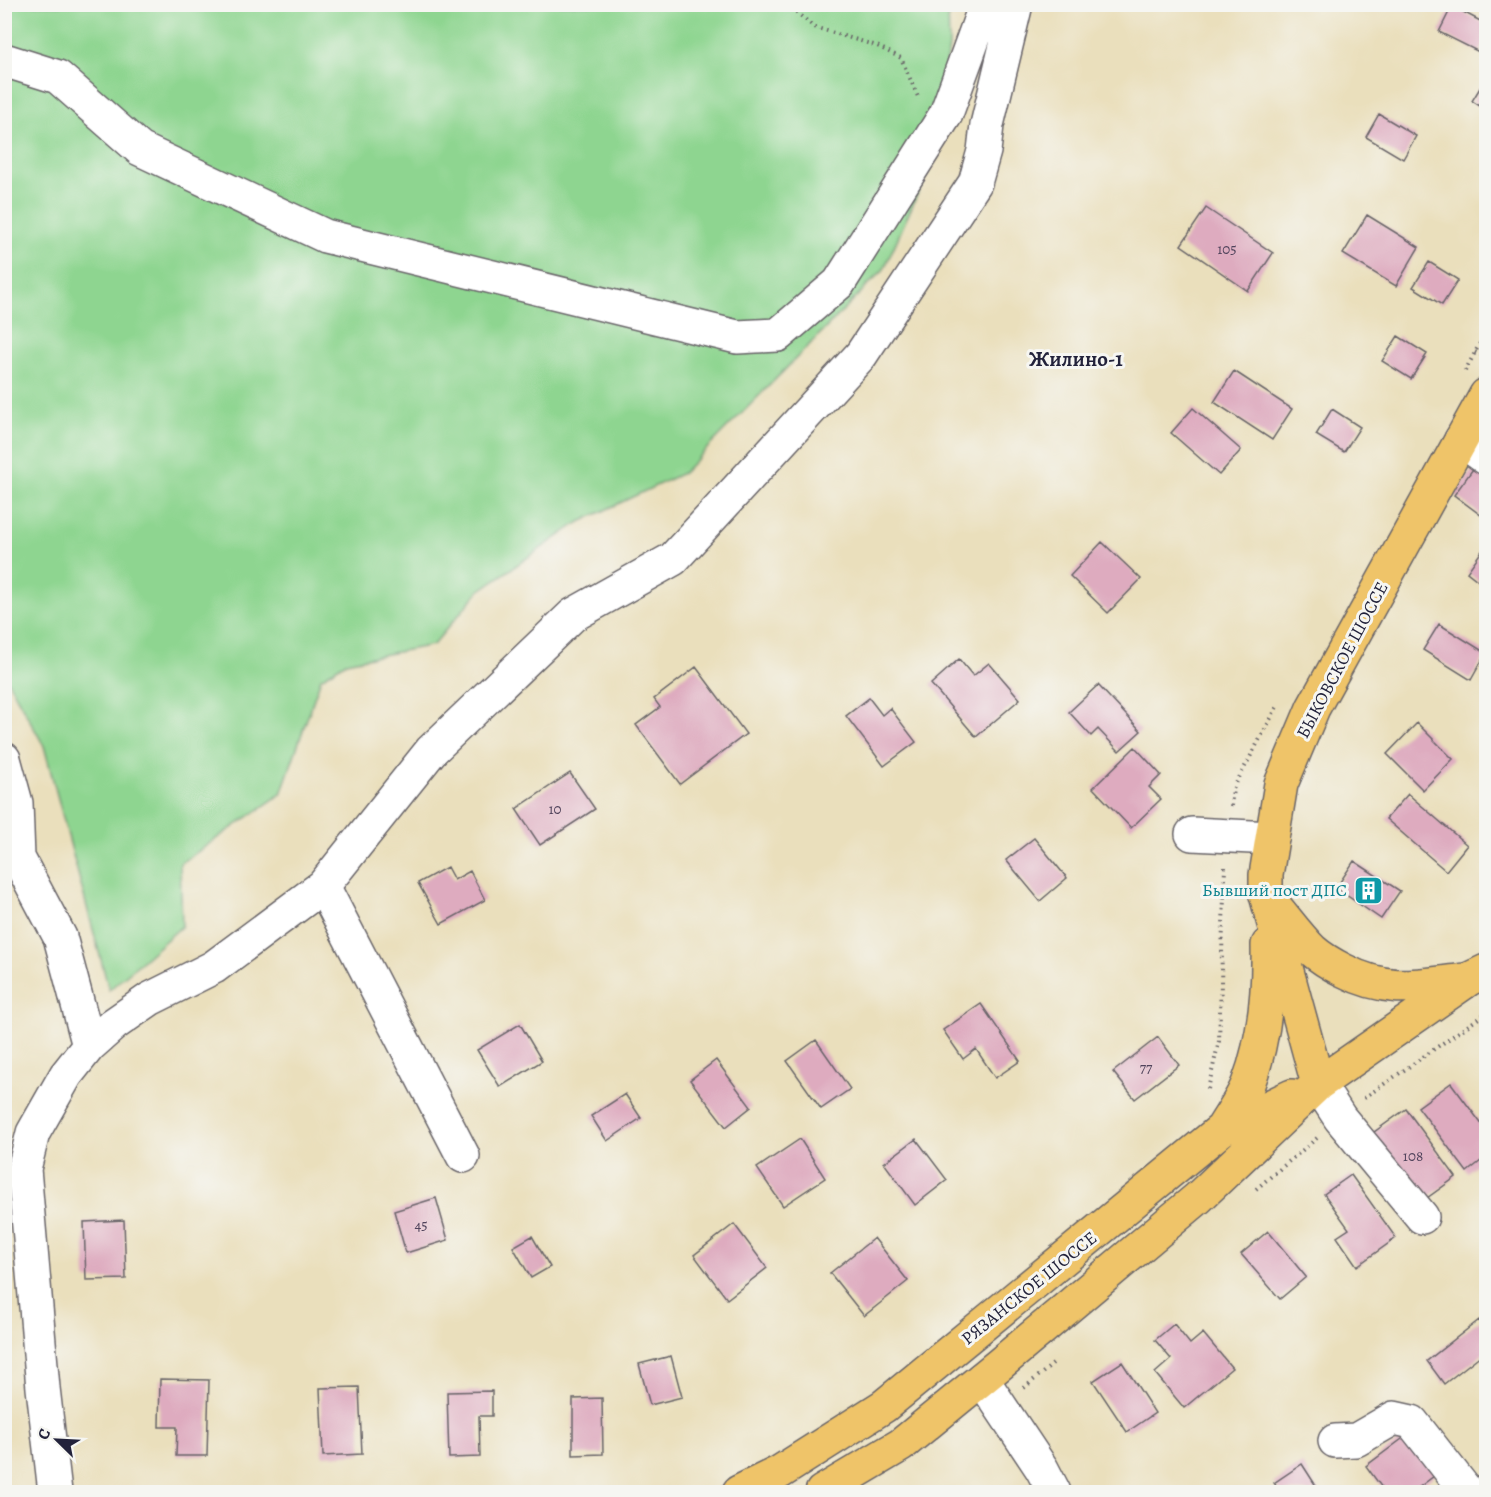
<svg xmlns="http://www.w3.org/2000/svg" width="1491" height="1497" viewBox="0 0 1491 1497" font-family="Alegreya,serif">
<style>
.green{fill:#8ed590;stroke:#587c66;stroke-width:1.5}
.building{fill:#deabbf}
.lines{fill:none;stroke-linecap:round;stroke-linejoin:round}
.minor-casing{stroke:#686468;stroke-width:36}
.major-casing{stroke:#686468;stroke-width:36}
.path{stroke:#686468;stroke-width:4;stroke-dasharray:1.5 4.5;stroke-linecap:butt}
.minor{stroke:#fff;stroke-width:33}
.major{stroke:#efc469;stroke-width:33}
.labels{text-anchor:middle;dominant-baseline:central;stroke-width:6;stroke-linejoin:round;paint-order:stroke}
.number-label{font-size:15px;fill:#51445c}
.street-label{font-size:18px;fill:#22223b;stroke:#f6f6f2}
.culture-label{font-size:18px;fill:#0d838f;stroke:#f6f6f2;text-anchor:end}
.quarter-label{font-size:21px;font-weight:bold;fill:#22223b;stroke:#f6f6f2}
</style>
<rect width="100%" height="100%" fill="#f6f6f2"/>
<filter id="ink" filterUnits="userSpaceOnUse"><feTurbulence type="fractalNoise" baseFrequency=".0167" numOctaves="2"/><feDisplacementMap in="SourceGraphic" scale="12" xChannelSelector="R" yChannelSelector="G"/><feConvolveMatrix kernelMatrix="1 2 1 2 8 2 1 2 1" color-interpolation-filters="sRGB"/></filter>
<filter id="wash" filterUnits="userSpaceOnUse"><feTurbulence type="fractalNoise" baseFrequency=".008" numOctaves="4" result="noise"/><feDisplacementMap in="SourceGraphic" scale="24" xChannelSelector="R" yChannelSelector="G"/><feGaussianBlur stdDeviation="1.35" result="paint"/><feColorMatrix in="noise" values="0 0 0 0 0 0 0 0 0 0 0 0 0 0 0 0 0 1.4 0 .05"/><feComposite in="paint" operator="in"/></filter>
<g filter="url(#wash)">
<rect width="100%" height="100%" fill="#eadfbc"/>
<path class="green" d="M 4,5 L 948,5 L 949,46 L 934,157 L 884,269 L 683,473 L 578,523 L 479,591 L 433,645 L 346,662 L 321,678 L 281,794 L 180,864 L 182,926 L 109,990 L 44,746 L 5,676 Z"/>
<g id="blocks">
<path class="building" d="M 1452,6 L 1486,24 L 1486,37 L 1479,52 L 1439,32 Z
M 1486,78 L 1486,110 L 1472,101 Z
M 1379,114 L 1416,136 L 1403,159 L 1366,137 Z
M 1206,208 L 1273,253 L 1248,291 L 1181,245 Z
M 1367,215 L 1419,247 L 1396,286 L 1343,254 Z
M 1429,262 L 1458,280 L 1442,305 L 1413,287 Z
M 1398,336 L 1427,354 L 1411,379 L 1382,361 Z
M 1234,371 L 1292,409 L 1272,440 L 1214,402 Z
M 1193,408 L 1241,450 L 1219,475 L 1171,433 Z
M 1332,409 L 1360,427 L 1344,452 L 1316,435 Z
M 1478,462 L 1486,468 L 1486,519 L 1454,495 Z
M 1102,542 L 1141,579 L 1108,613 L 1070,576 Z
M 1486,545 L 1486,587 L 1467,572 Z
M 1439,624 L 1486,653 L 1471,680 L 1423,650 Z
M 959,659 L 973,676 L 989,663 L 1020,699 L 976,737 L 931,684 Z
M 696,667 L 746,734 L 680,784 L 636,725 L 660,707 L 654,699 Z
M 1098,685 L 1141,731 L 1119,751 L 1098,729 L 1091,736 L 1069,712 Z
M 869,698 L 882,715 L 890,708 L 916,742 L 884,766 L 846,716 Z
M 1417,723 L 1453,759 L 1423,790 L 1387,754 Z
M 1135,747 L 1161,775 L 1149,787 L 1161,799 L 1131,828 L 1093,788 Z
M 570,773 L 595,809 L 540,845 L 516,809 Z
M 1408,794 L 1467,845 L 1446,871 L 1386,819 Z
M 1034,838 L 1067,878 L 1040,901 L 1006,860 Z
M 1354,861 L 1400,891 L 1381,919 L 1336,888 Z
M 447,867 L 454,880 L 470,871 L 485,900 L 441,924 L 418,883 Z
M 981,1004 L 1020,1061 L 995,1078 L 976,1049 L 963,1059 L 943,1030 Z
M 520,1024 L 542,1061 L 500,1087 L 477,1050 Z
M 1158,1037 L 1179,1065 L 1135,1099 L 1113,1072 Z
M 816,1040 L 850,1089 L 821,1109 L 787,1061 Z
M 716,1060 L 751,1107 L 726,1127 L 690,1080 Z
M 1451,1083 L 1486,1130 L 1486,1157 L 1467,1172 L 1418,1107 Z
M 625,1094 L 641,1118 L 607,1141 L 591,1116 Z
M 1406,1109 L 1456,1177 L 1420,1203 L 1370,1135 Z
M 800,1139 L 825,1178 L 783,1206 L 757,1168 Z
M 916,1139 L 947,1180 L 915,1205 L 884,1163 Z
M 1351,1175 L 1396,1238 L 1357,1266 L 1337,1237 L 1349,1229 L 1324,1194 Z
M 436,1198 L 448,1240 L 406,1253 L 394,1211 Z
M 124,1220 L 126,1279 L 86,1280 L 84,1222 Z
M 734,1224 L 767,1268 L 727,1299 L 694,1255 Z
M 1268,1231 L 1306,1277 L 1280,1299 L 1241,1254 Z
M 532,1236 L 550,1267 L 531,1278 L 513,1247 Z
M 874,1238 L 908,1281 L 864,1316 L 830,1273 Z
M 1479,1320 L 1486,1330 L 1486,1351 L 1444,1384 L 1427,1361 Z
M 1174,1324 L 1190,1344 L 1203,1333 L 1232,1368 L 1184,1408 L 1155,1373 L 1171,1359 L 1155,1340 Z
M 671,1356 L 682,1397 L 650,1405 L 639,1364 Z
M 1122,1362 L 1155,1413 L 1127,1432 L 1093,1381 Z
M 160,1379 L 209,1380 L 207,1456 L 176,1456 L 177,1427 L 159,1427 Z
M 359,1387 L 362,1454 L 323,1456 L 320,1388 Z
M 492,1391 L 492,1416 L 479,1416 L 480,1457 L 449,1458 L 447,1392 Z
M 602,1398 L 603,1454 L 573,1455 L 573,1399 Z
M 1410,1433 L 1438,1473 L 1418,1488 L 1422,1492 L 1385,1492 L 1366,1466 Z
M 1302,1464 L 1320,1492 L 1281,1492 L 1274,1483 Z"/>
</g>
</g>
<g filter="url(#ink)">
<use href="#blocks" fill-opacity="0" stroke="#686468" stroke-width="1.5"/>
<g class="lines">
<defs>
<path id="minor" d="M 4,60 L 58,77 L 140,149 L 325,236 L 737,337 L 778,335 L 839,283 L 946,114 L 986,4
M 1461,440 L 1486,458
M 4,759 L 16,803 L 18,858
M 1192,834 L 1272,838
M 4,847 L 18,858 L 60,937 L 89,1046
M 323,886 L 463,1156
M 1318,1084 L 1340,1118 L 1422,1217
M 982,1379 L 1042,1469 L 1054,1492
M 1335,1441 L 1356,1440 L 1394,1418 L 1412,1422 L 1467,1492
M 55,1492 L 43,1388 L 24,1169 L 33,1133 L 66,1075 L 89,1046 L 114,1024 L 150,999 L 214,967 L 323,886 L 431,751 L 573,615 L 673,559 L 861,355 L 975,183 L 984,151 L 987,125 L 1016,4"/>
<path id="major" d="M 1273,904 C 1286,919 1298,936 1312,950 C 1321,958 1331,964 1343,970 C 1387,993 1417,986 1464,980
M 1318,1084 L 1266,895 L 1266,875 L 1281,784 L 1313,708 L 1486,395
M 1222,1129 C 1231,1114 1242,1099 1248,1084 C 1265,1039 1269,993 1268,945
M 739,1492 L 780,1472 L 884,1406 L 1222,1129 L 1292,1096
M 822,1492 L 901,1445 L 1000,1364 L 1198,1198 L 1318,1084 L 1469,979 L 1486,971"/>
</defs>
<use href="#minor" class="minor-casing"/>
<use href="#major" class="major-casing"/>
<path class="path" d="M 787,4 L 814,27 L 877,46 L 901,58 L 919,99
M 4,13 L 8,4
M 1475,352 L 1486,357
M 1465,371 L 1486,332
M 1231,806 L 1233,789 L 1278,705
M 1208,1089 L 1219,1041 L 1225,867
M 1364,1098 L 1486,1013
M 1256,1189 L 1317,1138
M 1024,1388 L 1053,1364
M 698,1492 L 710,1490"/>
<use href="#minor" class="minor"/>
<use href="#major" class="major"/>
</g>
</g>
<defs>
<symbol id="building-square" viewBox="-11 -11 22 22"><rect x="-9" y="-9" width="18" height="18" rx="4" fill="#0f9aa8" stroke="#f6f6f2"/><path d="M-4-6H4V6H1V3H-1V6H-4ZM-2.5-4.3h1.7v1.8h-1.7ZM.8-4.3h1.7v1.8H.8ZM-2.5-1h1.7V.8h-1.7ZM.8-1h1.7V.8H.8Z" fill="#fff"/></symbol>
</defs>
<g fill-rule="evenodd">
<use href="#building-square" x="1352" y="874" width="33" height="33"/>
</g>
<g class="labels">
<g class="number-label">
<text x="1227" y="249">105</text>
<text x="555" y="809">10</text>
<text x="1146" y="1068">77</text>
<text x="1413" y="1156">108</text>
<text x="421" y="1225">45</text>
</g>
<g class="street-label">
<text transform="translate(1342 660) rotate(-62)">БЫКОВСКОЕ ШОССЕ</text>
<text transform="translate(1029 1288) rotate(-39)">РЯЗАНСКОЕ ШОССЕ</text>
</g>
<g class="culture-label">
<text x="1347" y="890">Бывший пост ДПС</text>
</g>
<g class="quarter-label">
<text x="1076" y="359">Жилино-1</text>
</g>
</g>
<rect width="1491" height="1497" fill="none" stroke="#f6f6f2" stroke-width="24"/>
<g transform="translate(57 1440) rotate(294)" stroke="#f6f6f2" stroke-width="4.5" paint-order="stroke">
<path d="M0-4.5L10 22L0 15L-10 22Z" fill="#22223b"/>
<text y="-9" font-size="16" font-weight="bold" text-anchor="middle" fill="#22223b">С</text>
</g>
</svg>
